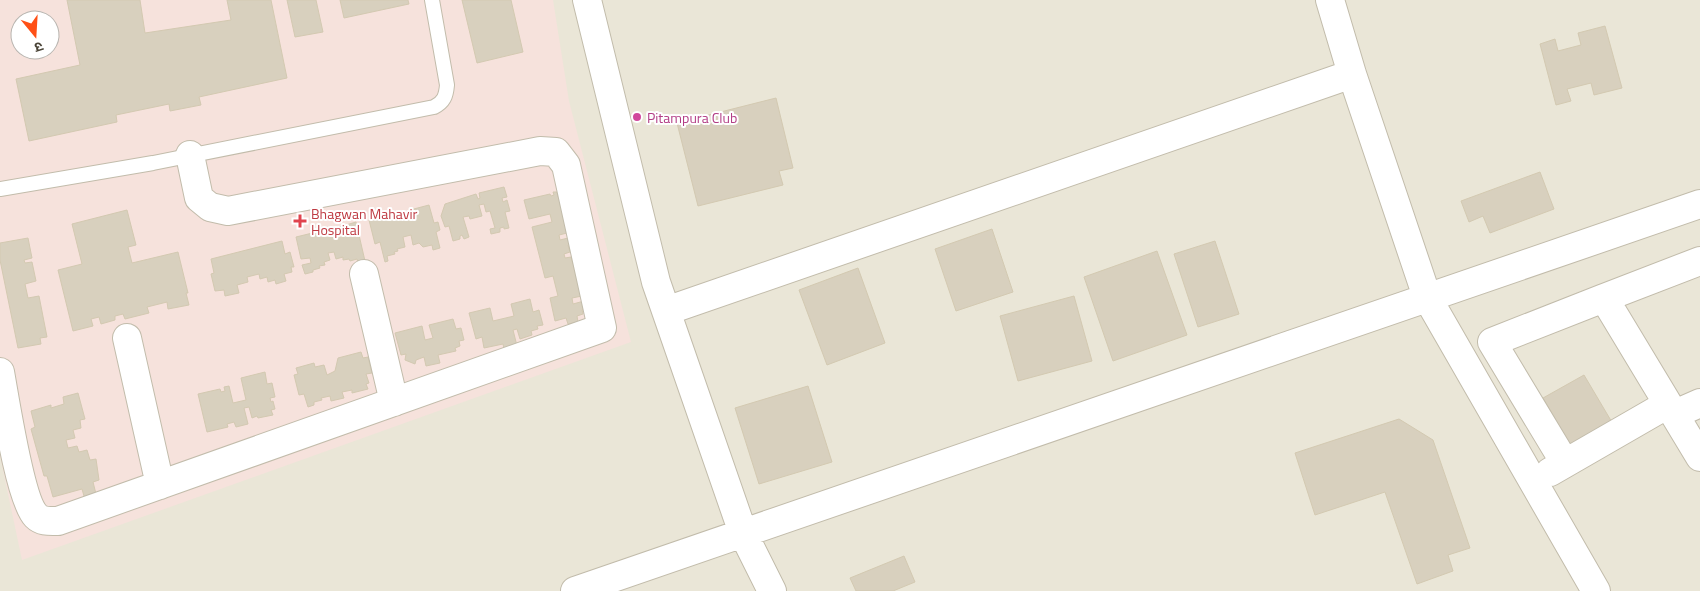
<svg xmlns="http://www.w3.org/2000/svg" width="1700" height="591" viewBox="0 0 1700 591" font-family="'Titillium Web','Noto Sans Devanagari',sans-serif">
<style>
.residential{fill:#eae6d7;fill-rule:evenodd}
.medical{fill:#f6e2dc;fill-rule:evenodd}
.building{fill:#d8d0be;stroke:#d3c9b1}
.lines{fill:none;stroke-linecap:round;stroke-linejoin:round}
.lane-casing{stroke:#c2bcab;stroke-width:16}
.street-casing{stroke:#c2bcab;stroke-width:30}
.lane{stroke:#fff;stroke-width:14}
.street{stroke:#fff;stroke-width:28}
.hotel-dot{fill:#d1479c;stroke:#fff;stroke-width:2}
.health-dot{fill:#e0444e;stroke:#fff;stroke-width:2}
.labels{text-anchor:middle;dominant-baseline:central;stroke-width:4;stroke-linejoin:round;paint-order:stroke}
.hotel-label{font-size:14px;fill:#b23c85;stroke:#fff;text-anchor:start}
.health-label{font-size:14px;fill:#be3a42;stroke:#fff;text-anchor:start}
</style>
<rect width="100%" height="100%" fill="#f5f3e9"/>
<path class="residential" d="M 0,0 L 1700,0 L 1700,591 L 0,591 ZM 20,20 L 50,20 L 50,50 L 20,50 Z"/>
<path class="medical" d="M 0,0 L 553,0 L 569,101 L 631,342 L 22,560 L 0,456 ZM 20,20 L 50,20 L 50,50 L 20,50 Z"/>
<path class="building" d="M 67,0 L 140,0 L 145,33 L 231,20 L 227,0 L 271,0 L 287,78 L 199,97 L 201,105 L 170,111 L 169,104 L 116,115 L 117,122 L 29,141 L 16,79 L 80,65 Z
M 287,0 L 316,0 L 323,32 L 295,37 Z
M 340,0 L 408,0 L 409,4 L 344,18 Z
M 462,0 L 511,0 L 523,52 L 477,63 Z
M 1605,26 L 1622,88 L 1594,95 L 1591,83 L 1567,89 L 1571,101 L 1556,105 L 1540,44 L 1555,39 L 1558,51 L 1581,45 L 1578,33 Z
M 776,98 L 793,168 L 779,171 L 783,185 L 698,206 L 677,123 Z
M 1540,172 L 1554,209 L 1490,233 L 1483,216 L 1469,222 L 1461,201 Z
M 504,187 L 507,197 L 502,198 L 503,202 L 507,200 L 510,211 L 505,212 L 509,228 L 504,229 L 504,227 L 500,228 L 500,232 L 491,234 L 490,229 L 495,228 L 490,211 L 486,212 L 484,204 L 479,205 L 482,216 L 470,219 L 469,216 L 463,217 L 469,237 L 464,239 L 462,235 L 460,236 L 460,239 L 453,241 L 449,226 L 445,227 L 441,216 L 445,204 L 476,194 L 478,199 L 480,198 L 479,193 Z
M 553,192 L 557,192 L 558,197 L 562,197 L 575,231 L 559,235 L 560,240 L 572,237 L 573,243 L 568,245 L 570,252 L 564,254 L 565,258 L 571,257 L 573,264 L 576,264 L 587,295 L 572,298 L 573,304 L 584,301 L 586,309 L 582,310 L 583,314 L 577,316 L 578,322 L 568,324 L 566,318 L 555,321 L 550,298 L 558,296 L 553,276 L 545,278 L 532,227 L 552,222 L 550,214 L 529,219 L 524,200 L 550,194 L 551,196 L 554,195 Z
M 429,205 L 434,223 L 438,222 L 440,230 L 436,232 L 440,248 L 433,250 L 432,245 L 423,247 L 419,243 L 413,245 L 411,235 L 403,237 L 405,247 L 397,249 L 398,251 L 394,252 L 395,254 L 387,256 L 388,261 L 385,262 L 380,242 L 375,244 L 369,220 L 405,211 L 407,219 L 412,218 L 410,210 Z
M 127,210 L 136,245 L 128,247 L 132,263 L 178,252 L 188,293 L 186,293 L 189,305 L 168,309 L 167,302 L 147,307 L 149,313 L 125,319 L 123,314 L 115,316 L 115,320 L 101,324 L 99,317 L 91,319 L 93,326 L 73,331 L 58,270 L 82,264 L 72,224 Z
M 356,222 L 365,261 L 358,263 L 357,259 L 350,261 L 349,259 L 343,260 L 343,257 L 336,259 L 334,252 L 328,253 L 330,260 L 324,262 L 325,265 L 319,266 L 320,268 L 313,270 L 313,272 L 305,274 L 302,265 L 311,263 L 310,258 L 301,259 L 296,237 L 333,228 L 335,237 L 338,236 L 336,228 Z
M 992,229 L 1013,292 L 956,311 L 935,249 Z
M 28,238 L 32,258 L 24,260 L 25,263 L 32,262 L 36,281 L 25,284 L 28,298 L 39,296 L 47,337 L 40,338 L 41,344 L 18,348 L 0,260 L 0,243 Z
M 282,241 L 285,254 L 290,252 L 294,267 L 291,267 L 292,272 L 284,274 L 286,281 L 276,284 L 275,280 L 268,282 L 267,277 L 260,279 L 259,274 L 247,277 L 248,282 L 237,285 L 239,293 L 225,296 L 224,290 L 215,291 L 211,274 L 214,273 L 211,259 Z
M 1215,241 L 1239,314 L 1198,327 L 1174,254 Z
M 1157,251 L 1187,335 L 1113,361 L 1084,277 Z
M 858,268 L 885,343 L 827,365 L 799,290 Z
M 1074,296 L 1092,361 L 1018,381 L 1000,316 Z
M 530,299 L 533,312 L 539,310 L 543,325 L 537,326 L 538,329 L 531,331 L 532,335 L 520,339 L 517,329 L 513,330 L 517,346 L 504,349 L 503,344 L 484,348 L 482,337 L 476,339 L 469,313 L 490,308 L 493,321 L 514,316 L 511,304 Z
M 453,319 L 456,329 L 461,328 L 464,340 L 459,341 L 460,346 L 455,348 L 456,351 L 438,355 L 440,363 L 426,366 L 424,357 L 416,360 L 415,364 L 405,360 L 406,354 L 401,355 L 395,333 L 422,326 L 425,340 L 433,338 L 429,325 Z
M 361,352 L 363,358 L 368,357 L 372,373 L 366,374 L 369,383 L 366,384 L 368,389 L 352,393 L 352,390 L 342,392 L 344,398 L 331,401 L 330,396 L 321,398 L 322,400 L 314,402 L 314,405 L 308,407 L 304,394 L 299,395 L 294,375 L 298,374 L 296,368 L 314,363 L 315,367 L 324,365 L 327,375 L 335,371 L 338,358 Z
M 265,372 L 267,384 L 272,383 L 275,397 L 270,398 L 271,402 L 273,401 L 275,409 L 271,410 L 273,415 L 258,418 L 257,416 L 252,418 L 249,407 L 244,408 L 248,424 L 236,427 L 234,422 L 227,424 L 228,427 L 207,432 L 198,394 L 220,389 L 221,392 L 225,391 L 224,387 L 229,386 L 233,403 L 246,400 L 241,378 Z
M 1584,375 L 1613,424 L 1572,448 L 1543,398 Z
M 808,386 L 832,462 L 759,484 L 735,408 Z
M 78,393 L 85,419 L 80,420 L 81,428 L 73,430 L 75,438 L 66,440 L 68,448 L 77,446 L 79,452 L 87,450 L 90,460 L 96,459 L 99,480 L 93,482 L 98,502 L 86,503 L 82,489 L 53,497 L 47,476 L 44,476 L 31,429 L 35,427 L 31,411 L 51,405 L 51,408 L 64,404 L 63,397 Z
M 1399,419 L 1433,440 L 1470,548 L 1448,555 L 1453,571 L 1417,584 L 1385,492 L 1315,515 L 1295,453 Z
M 904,556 L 915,582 L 893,591 L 856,591 L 850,578 Z"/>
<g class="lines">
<defs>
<path id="lane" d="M 0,189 L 153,163 L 434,107 C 444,102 446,96 447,85 L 432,0"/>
<path id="street" d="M 587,0 L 656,282 L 743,533 L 772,591
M 1330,0 L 1352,74 L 1427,297 L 1596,591
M 1700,261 L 1604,298 L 1700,457
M 364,274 L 394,402
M 666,311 L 1352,74
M 127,338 L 160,485
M 0,372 C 5,399 20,500 36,516 C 42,522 50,521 58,521 L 602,328 L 566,165 L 556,152 L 540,151 L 228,211 L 210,207 L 199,198 L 190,155
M 1675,414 L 1700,403
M 1565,463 L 1492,342 L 1604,298
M 1550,472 L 1668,404
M 575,591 L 1700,204"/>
</defs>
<use href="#lane" class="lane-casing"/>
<use href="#street" class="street-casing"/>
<use href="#lane" class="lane"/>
<use href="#street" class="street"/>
</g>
<circle class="hotel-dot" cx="637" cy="117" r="5"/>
<path class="health-dot" d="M297.5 213.5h5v5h5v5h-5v5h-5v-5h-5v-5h5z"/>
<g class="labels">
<g class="hotel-label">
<text x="647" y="117">Pitampura Club</text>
</g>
<g class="health-label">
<text x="311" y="213">Bhagwan Mahavir<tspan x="311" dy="16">Hospital</tspan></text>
</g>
</g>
<g transform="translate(35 35) rotate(162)"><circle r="24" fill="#ffffff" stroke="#b7b4af"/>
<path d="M0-4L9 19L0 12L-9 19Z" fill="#ff5016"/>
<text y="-8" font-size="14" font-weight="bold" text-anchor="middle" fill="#4a4437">उ</text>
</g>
</svg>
